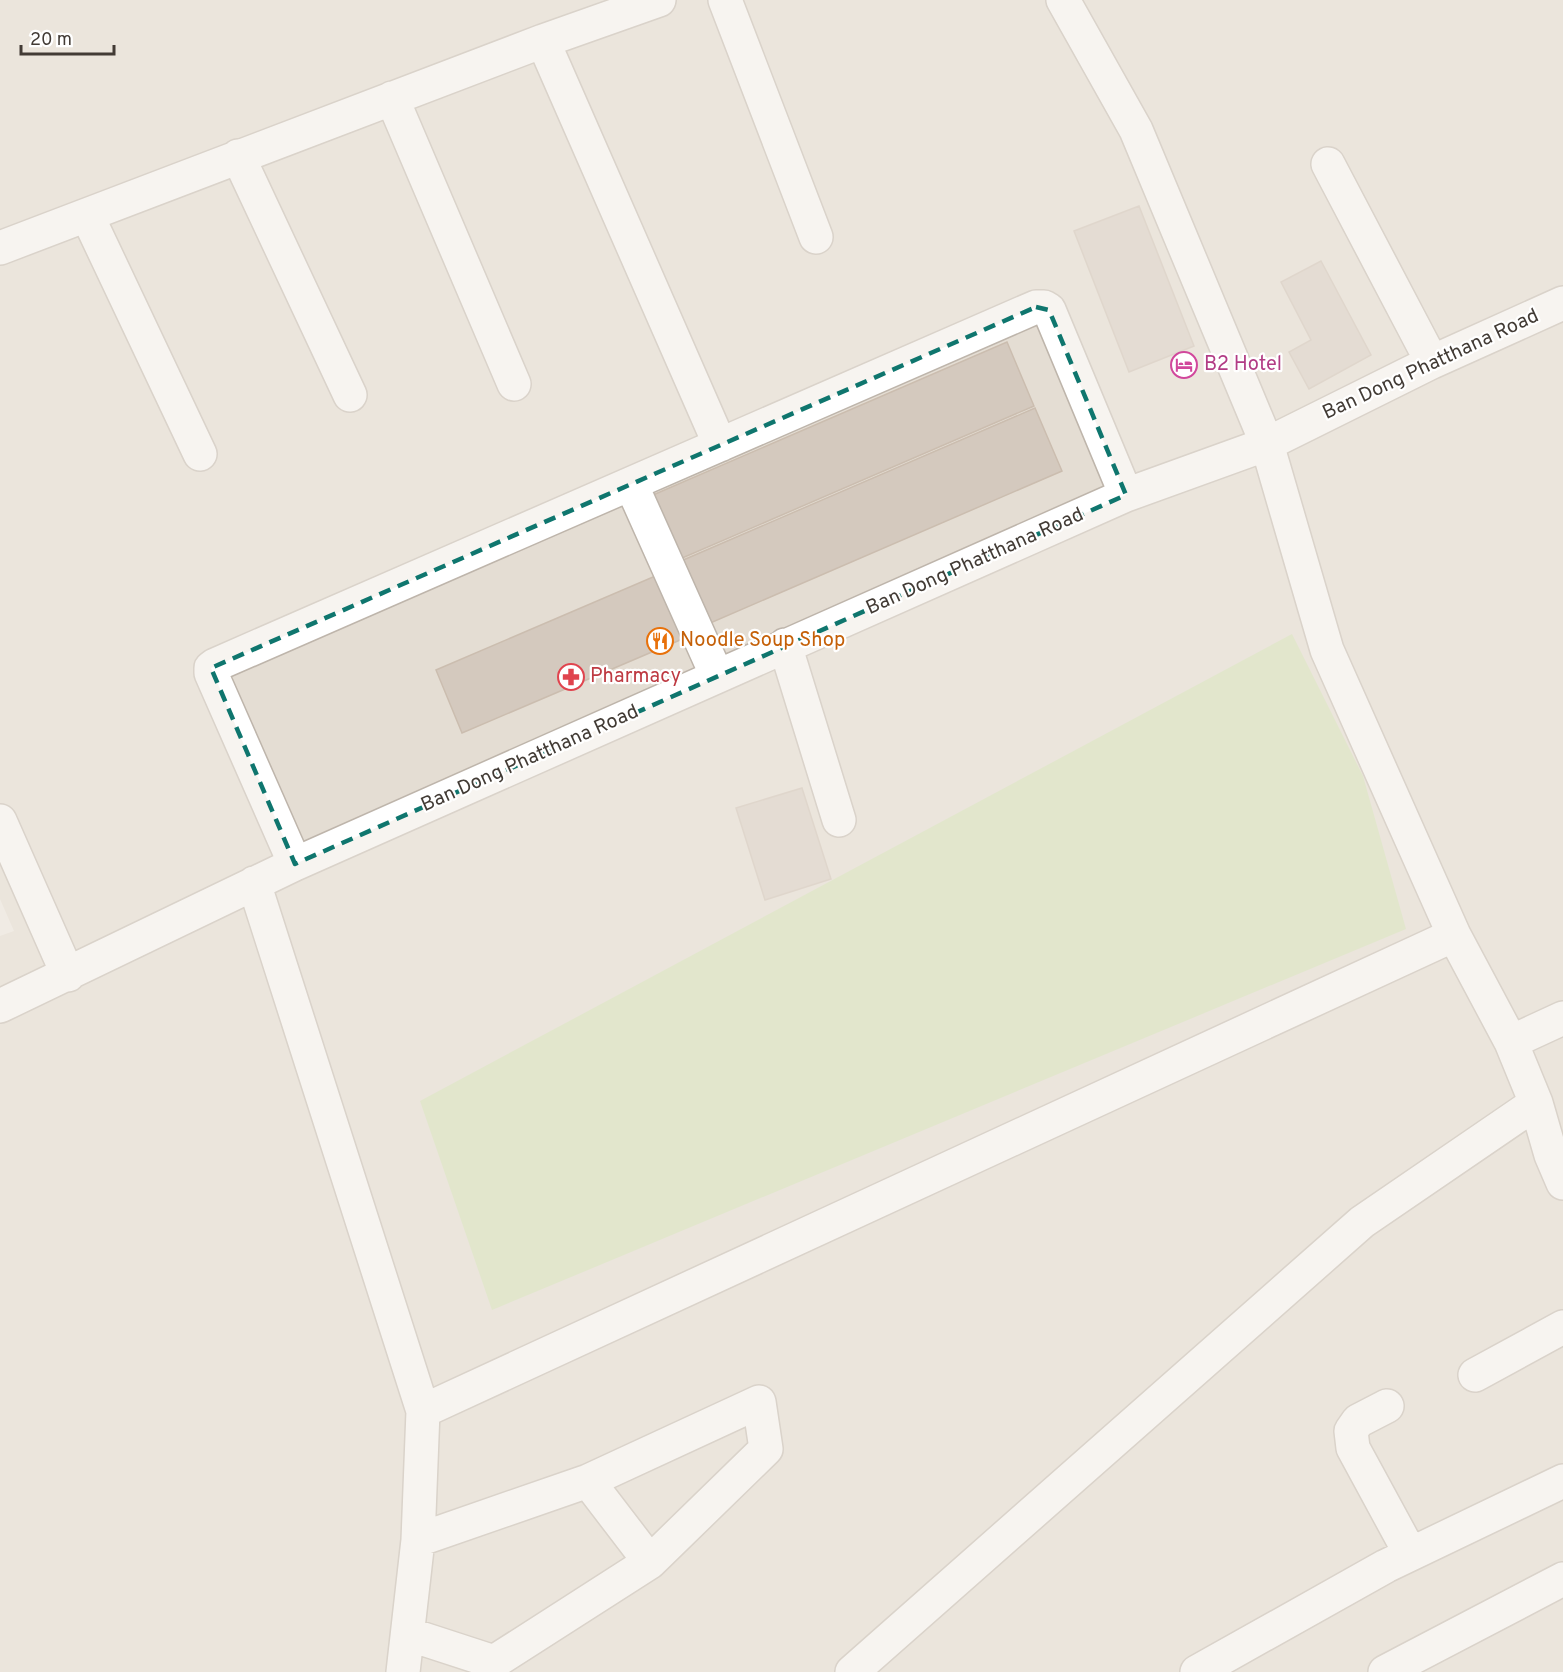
<svg xmlns="http://www.w3.org/2000/svg" width="1563" height="1672" viewBox="0 0 1563 1672" font-family="Overpass,sans-serif">
<style>
.residential{fill:#e4ddd3}
.green{fill:#d0e1b0}
.building{fill:#d4c9be;stroke:#cbbdaf;stroke-width:1.5}
.lines{fill:none;stroke-linecap:round;stroke-linejoin:round}
.minor-casing{stroke:#beb5ab;stroke-width:36}
.minor{stroke:#fff;stroke-width:33}
.marked{fill:none;stroke:#0f766e;stroke-width:4.5;stroke-dasharray:12 8;stroke-linejoin:round}
.labels{text-anchor:middle;dominant-baseline:central;stroke-width:4.5;stroke-linejoin:round;paint-order:stroke}
.hotel-label{font-size:20px;fill:#b23c85;stroke:#fff;text-anchor:start}
.street-label{font-size:20px;fill:#423b35;stroke:#fff}
.food-label{font-size:20px;fill:#c56008;stroke:#fff;text-anchor:start}
.health-label{font-size:20px;fill:#be3a42;stroke:#fff;text-anchor:start}
</style>
<rect width="100%" height="100%" fill="#f0ebe4"/>
<path class="residential" d="M 0,0 L 1563,0 L 1563,1672 L 0,1672 L 0,936 L 14,931 L 0,899 Z"/>
<path class="green" d="M 1292,634 L 1363,776 L 1406,929 L 492,1310 L 420,1101 Z"/>
<path class="building" d="M 1139,206 L 1194,346 L 1129,372 L 1074,231 Z
M 1321,261 L 1371,355 L 1309,389 L 1289,352 L 1311,340 L 1281,282 Z
M 1007,342 L 1034,406 L 680,559 L 653,495 Z
M 1035,408 L 1062,471 L 708,624 L 681,561 Z
M 660,574 L 687,637 L 462,733 L 436,670 Z
M 802,788 L 831,879 L 765,900 L 736,808 Z"/>
<g class="lines">
<defs>
<path id="minor" d="M 725,0 L 816,237
M 1063,0 L 1136,130 L 1267,444 L 1327,650 L 1454,935 L 1511,1042 L 1536,1103 L 1551,1155 L 1563,1183
M 543,41 L 720,445
M 392,98 L 514,384
M 238,156 L 350,395
M 1328,164 L 1432,362
M 87,215 L 200,454
M 0,248 L 543,41 L 659,0
M 631,484 L 717,676
M 785,645 L 839,820
M 0,821 L 68,975
M 295,864 L 211,673 L 211,668 L 215,665 L 1036,307 L 1044,307 L 1049,310 L 1126,495
M 254,883 L 423,1411 L 418,1540 L 403,1672
M 0,1006 L 295,864 L 1126,495 L 1267,444 L 1432,362 L 1563,303
M 1511,1042 L 1563,1018
M 1475,1375 L 1563,1327
M 1387,1406 L 1358,1421 L 1351,1431 L 1353,1448 L 1410,1553
M 423,1411 L 1454,935
M 588,1481 L 650,1562
M 408,1634 L 494,1662 L 650,1562 L 766,1449 L 759,1402 L 588,1481 L 418,1540
M 852,1672 L 1362,1222 L 1536,1103
M 1197,1672 L 1386,1566 L 1563,1481
M 1385,1672 L 1563,1579"/>
</defs>
<use href="#minor" class="minor-casing"/>
<use href="#minor" class="minor"/>
</g>
<path d="M0 0H1563V1672H0ZM 1036,307 L 1049,310 L 1126,495 L 295,864 L 211,668 Z" fill="#f0ebe4" fill-opacity=".55" fill-rule="evenodd"/>
<path class="marked" d="M 1036,307 L 1049,310 L 1126,495 L 295,864 L 211,668 Z"/>
<defs>
<symbol id="hotel-ring" viewBox="-11 -11 22 22"><circle r="9.5" fill="#fff" stroke="#d1479c" stroke-width="1.5"/><path d="M-6-4.5h1.5V1H6V5H4.5V3h-9V5H-6ZM-4 0a1.8 1.8 0 1 1 3.6 0ZM.5 0V-2.5h3Q6-2.5 6 0Z" fill="#d1479c"/></symbol>
<symbol id="restaurant-ring" viewBox="-11 -11 22 22"><circle r="9.5" fill="#fff" stroke="#e8710a" stroke-width="1.5"/><path d="M-5-6h1v4h1v-4h1v4h1v-4h1v5L-1.5 .5V6h-2V.5L-5-1ZM5-6V6H3V1.5H1.5Q1.5-4 5-6Z" fill="#e8710a"/></symbol>
<symbol id="pharmacy-ring" viewBox="-11 -11 22 22"><circle r="9.5" fill="#fff" stroke="#e0444e" stroke-width="1.5"/><path d="M-2-6h4v4h4v4h-4v4h-4v-4h-4v-4h4Z" fill="#e0444e"/></symbol>
</defs>
<g fill-rule="evenodd">
<use href="#hotel-ring" x="1169" y="350" width="30" height="30"/>
<use href="#restaurant-ring" x="645" y="626" width="30" height="30"/>
<use href="#pharmacy-ring" x="556" y="662" width="30" height="30"/>
</g>
<g class="labels">
<g class="hotel-label">
<text x="1204" y="365">B2 Hotel</text>
</g>
<g class="street-label">
<text transform="translate(1431 365) rotate(-25)">Ban Dong Phatthana Road</text>
<text transform="translate(975 562) rotate(-24)">Ban Dong Phatthana Road</text>
<text transform="translate(530 759) rotate(-24)">Ban Dong Phatthana Road</text>
</g>
<g class="food-label">
<text x="680" y="641">Noodle Soup Shop</text>
</g>
<g class="health-label">
<text x="590" y="677">Pharmacy</text>
</g>
</g>
<path d="M21 45v9h93v-9" fill="none" stroke="#423b35" stroke-width="3"/>
<text x="30" y="45" font-size="18" fill="#423b35" stroke="#ffffff" stroke-width="4.5" paint-order="stroke">20 m</text>
</svg>
